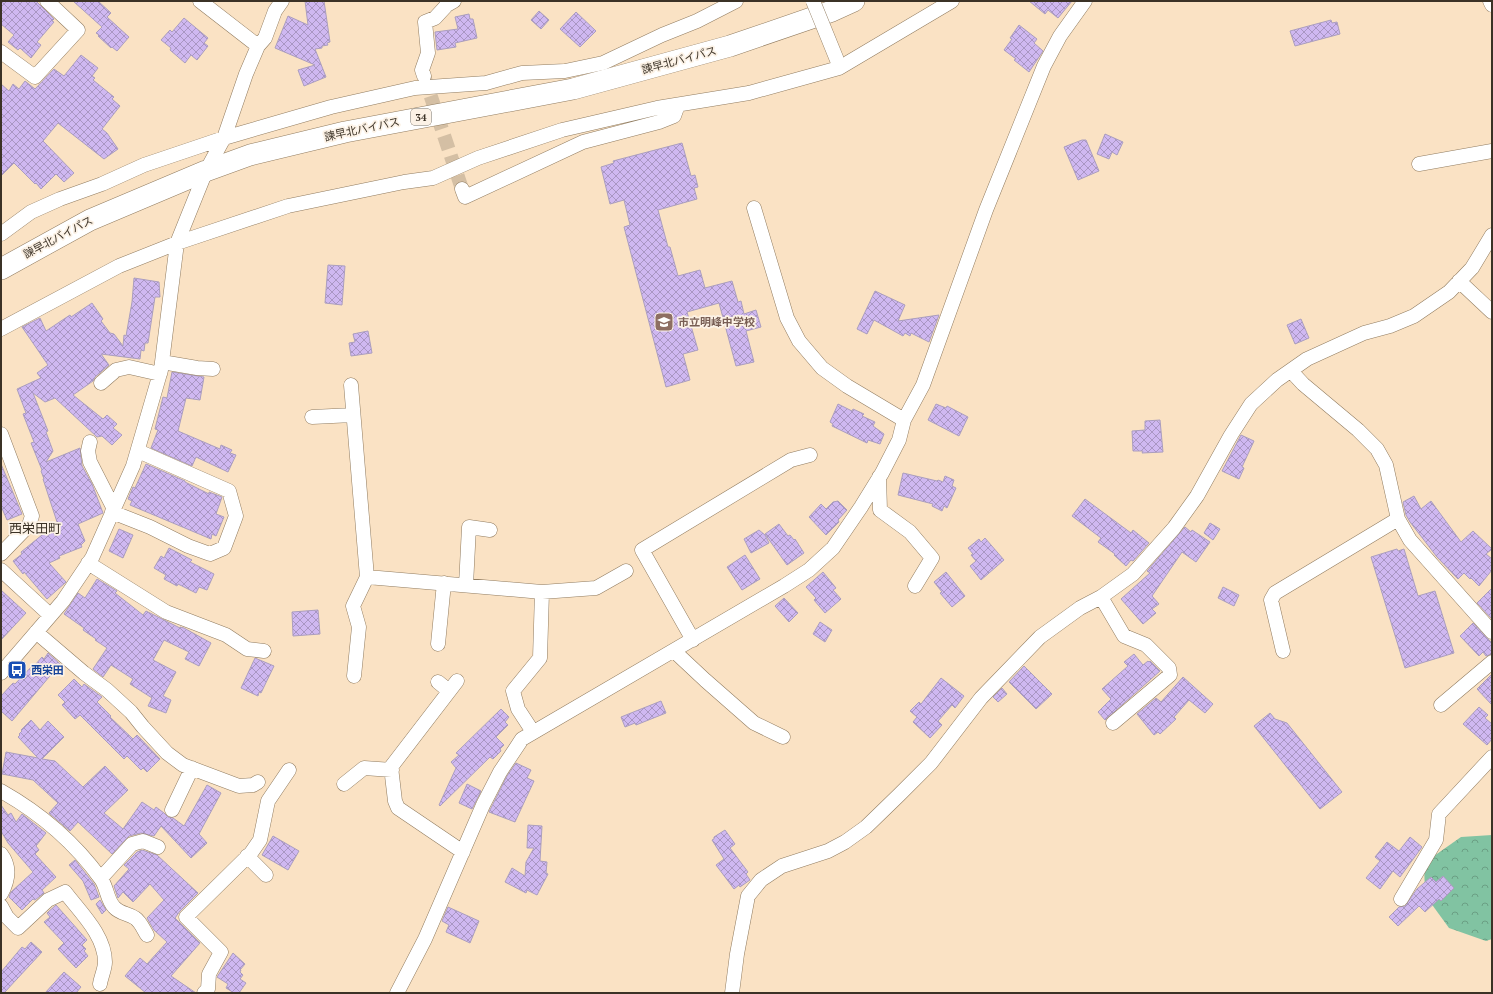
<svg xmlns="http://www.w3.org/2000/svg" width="1493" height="994" viewBox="0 0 1493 994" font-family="'PT Serif','Noto Sans JP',serif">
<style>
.forest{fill:url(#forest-crowns)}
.building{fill:url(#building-cross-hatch);stroke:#ab9ebe}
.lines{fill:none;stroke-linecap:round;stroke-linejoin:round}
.minor-tunnel{stroke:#d4bfa4;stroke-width:14;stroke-dasharray:14 7;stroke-linecap:butt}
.minor-casing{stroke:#917c60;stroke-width:15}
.highway-casing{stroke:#917c60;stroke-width:22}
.minor{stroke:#fff;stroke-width:14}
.highway{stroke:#fff;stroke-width:21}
.minor-bridge-casing{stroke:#917c60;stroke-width:15;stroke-linecap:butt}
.minor-bridge{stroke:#fff;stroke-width:14}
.labels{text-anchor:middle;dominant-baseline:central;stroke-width:3.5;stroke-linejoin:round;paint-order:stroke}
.shield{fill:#fcf2e6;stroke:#756c60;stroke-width:1}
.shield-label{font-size:10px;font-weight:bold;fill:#3b3226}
.street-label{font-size:11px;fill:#3b3226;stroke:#fcf2e6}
.education-label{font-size:11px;font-weight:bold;fill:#785e54;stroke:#fcf2e6;text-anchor:start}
.transit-label{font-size:11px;font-weight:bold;fill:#164399;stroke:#fcf2e6;text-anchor:start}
.quarter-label{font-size:13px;fill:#3b3226;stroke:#fcf2e6}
</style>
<defs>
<pattern id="forest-crowns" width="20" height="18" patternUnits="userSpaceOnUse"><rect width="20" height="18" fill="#81c3a2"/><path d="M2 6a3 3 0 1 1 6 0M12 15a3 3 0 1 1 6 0" fill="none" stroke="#6b9f84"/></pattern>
<pattern id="building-cross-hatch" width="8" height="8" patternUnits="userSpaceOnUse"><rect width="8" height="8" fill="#cfb8f1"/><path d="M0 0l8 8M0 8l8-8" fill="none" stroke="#a996c3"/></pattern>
</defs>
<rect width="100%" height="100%" fill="#fae2c4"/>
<path class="forest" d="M 1492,835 L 1492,939 L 1486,941 L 1449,928 L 1425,895 L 1424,863 L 1461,837 Z"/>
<path class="building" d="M 1,1 L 36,1 L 54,19 L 52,21 L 54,22 L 37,42 L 41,45 L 31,58 L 20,48 L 18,50 L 8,42 L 14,35 L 1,24 Z
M 73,1 L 98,1 L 111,13 L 107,17 L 129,37 L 117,51 L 112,47 L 111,48 L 98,36 L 99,35 L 96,33 L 102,27 Z
M 305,1 L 324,1 L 330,42 L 327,43 L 328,45 L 322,46 L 322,48 L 315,49 L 326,77 L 304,86 L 298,70 L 315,65 L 275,48 L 288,16 L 308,25 Z
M 1029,1 L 1072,1 L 1058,18 L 1048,10 L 1045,14 Z
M 539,11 L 549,20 L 541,29 L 531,20 Z
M 576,12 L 596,31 L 580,47 L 560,29 Z
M 469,14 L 470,19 L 473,19 L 477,38 L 455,43 L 456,47 L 437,50 L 435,32 L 458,29 L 455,17 Z
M 184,18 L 208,38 L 204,43 L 208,46 L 197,60 L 191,55 L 185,63 L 170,50 L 171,48 L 161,40 L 170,30 L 172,32 Z
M 1331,20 L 1332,23 L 1337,22 L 1340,34 L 1295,46 L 1290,31 Z
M 1019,25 L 1037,39 L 1034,43 L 1043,51 L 1029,72 L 1014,60 L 1016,59 L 1004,50 L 1012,39 L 1010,38 Z
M 81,55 L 98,68 L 92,76 L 95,78 L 93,80 L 114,97 L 112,99 L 120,106 L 102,129 L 107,133 L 118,149 L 104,159 L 58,123 L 43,141 L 74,173 L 64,182 L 56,174 L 41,189 L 36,183 L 35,184 L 14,163 L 1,176 L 1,84 L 9,91 L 13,84 L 19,89 L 25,81 L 35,89 L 54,69 L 64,76 Z
M 1105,134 L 1123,142 L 1117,155 L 1112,152 L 1109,159 L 1097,154 Z
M 1082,140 L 1086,140 L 1099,171 L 1078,180 L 1064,147 Z
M 682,143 L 691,176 L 695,175 L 698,187 L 694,188 L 697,199 L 658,210 L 668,247 L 670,247 L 678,276 L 700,270 L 705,288 L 732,281 L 738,302 L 741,301 L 744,314 L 756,310 L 761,327 L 746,331 L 754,362 L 736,366 L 719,303 L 687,312 L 698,350 L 683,354 L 690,380 L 666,387 L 624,227 L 630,225 L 624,200 L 610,204 L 601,167 L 614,163 L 613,161 Z
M 328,265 L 345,266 L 342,305 L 325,303 Z
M 134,278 L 159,282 L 160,297 L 155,297 L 148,343 L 145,343 L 144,351 L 141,350 L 140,359 L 101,354 L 109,365 L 95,377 L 93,381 L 73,395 L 103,419 L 107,415 L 117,424 L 113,428 L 122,435 L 112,445 L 102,436 L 97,437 L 55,398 L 45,402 L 33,393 L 48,431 L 46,432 L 53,451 L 46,462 L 80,448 L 82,466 L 92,484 L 103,513 L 78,524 L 85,541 L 81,545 L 82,547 L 59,556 L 60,558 L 49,563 L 66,582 L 47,599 L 24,572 L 23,574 L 13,561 L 22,554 L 21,552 L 42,535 L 56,529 L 55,526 L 58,525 L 43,479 L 44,479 L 41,471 L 42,470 L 31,443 L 34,442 L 23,414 L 26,413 L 17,389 L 41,378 L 37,373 L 48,365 L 22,327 L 40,318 L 46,331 L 70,315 L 71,317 L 92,303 L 103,319 L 101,321 L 110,333 L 114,334 L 123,346 L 124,335 L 126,336 L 132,302 Z
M 875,291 L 905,305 L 898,321 L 939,315 L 929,342 L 911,333 L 910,336 L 905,333 L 903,336 L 874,320 L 867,334 L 857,329 Z
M 1301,319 L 1309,338 L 1295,344 L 1287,325 Z
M 368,331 L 372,353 L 351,356 L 349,343 L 355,342 L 353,334 Z
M 172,372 L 204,377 L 200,400 L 186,398 L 178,431 L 220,449 L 221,445 L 232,450 L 230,453 L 236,455 L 228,472 L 196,457 L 192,466 L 151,448 L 158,430 L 155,429 L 163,397 L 167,398 Z
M 838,404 L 852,411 L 853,409 L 864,414 L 862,416 L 875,422 L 873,426 L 884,434 L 880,444 L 868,440 L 867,443 L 832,426 L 833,424 L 830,422 Z
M 936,404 L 946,408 L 947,406 L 968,417 L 959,436 L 928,420 Z
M 1160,420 L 1163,452 L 1142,453 L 1143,451 L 1133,451 L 1132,431 L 1145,430 L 1145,421 Z
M 1241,435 L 1254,441 L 1242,467 L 1244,468 L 1239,479 L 1222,471 Z
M 1,464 L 22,514 L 7,520 L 1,506 Z
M 146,464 L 185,481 L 185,482 L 209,494 L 209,492 L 222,497 L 216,514 L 224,517 L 216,536 L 212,534 L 211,539 L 130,505 L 132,501 L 128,499 L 133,487 L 135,488 Z
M 903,473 L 937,481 L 938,480 L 943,482 L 945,476 L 954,480 L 952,486 L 956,488 L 947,508 L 944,506 L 942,511 L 932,506 L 933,504 L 898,495 Z
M 1414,496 L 1421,509 L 1431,501 L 1461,542 L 1473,531 L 1492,549 L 1486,554 L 1492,559 L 1492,570 L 1479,586 L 1471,578 L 1470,579 L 1464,573 L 1458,579 L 1437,557 L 1410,522 L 1406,515 L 1403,502 Z
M 1085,499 L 1131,533 L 1133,530 L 1149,543 L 1133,561 L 1131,560 L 1126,566 L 1114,555 L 1115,554 L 1098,542 L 1101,538 L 1072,516 Z
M 838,501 L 847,510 L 838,520 L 839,522 L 826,535 L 809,517 L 821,504 L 826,509 L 833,502 Z
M 1210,523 L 1220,529 L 1213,540 L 1204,533 Z
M 779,524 L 788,536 L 790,535 L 794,540 L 795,539 L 804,553 L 787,565 L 765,534 Z
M 1185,527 L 1191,532 L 1192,530 L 1210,542 L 1196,562 L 1182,552 L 1152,596 L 1159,604 L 1152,609 L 1156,613 L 1143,624 L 1121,599 L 1150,573 L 1147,571 Z
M 119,529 L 133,535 L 123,558 L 109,551 Z
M 759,530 L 765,535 L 769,543 L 751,553 L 744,539 Z
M 985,538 L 1004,560 L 981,580 L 970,566 L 976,561 L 971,555 L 973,554 L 968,548 L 979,539 L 981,542 Z
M 169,548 L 192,560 L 190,562 L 214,574 L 207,590 L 199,587 L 196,593 L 178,584 L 177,586 L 164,579 L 166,575 L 154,568 L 161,556 L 164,558 Z
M 1397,549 L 1398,551 L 1404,549 L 1418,596 L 1435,591 L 1454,653 L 1405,668 L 1371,557 Z
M 745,555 L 760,579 L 742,590 L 727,567 Z
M 823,572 L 836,588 L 833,590 L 841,599 L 825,613 L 814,600 L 816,598 L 806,587 Z
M 946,572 L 965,596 L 952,607 L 940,593 L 942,592 L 934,582 Z
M 97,579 L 117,591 L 115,593 L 143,615 L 146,611 L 180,628 L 180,627 L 184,628 L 211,643 L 199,666 L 185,659 L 189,652 L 164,640 L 153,660 L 176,672 L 163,696 L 171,700 L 166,713 L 148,706 L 152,698 L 130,684 L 133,679 L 111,665 L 103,677 L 93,669 L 107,648 L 95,640 L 96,639 L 83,630 L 84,628 L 64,614 L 78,593 L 85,598 Z
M 1223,587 L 1239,595 L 1234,606 L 1218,598 Z
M 1492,588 L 1492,619 L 1477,603 Z
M 1,590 L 26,613 L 1,640 Z
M 784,598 L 798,613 L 789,622 L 775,606 Z
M 318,610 L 320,634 L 293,636 L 292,612 Z
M 820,622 L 832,630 L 825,642 L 813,634 Z
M 1473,623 L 1492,643 L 1492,654 L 1486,656 L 1483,652 L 1479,656 L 1460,636 Z
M 48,653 L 60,664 L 12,721 L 1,711 L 1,696 L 13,683 L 15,684 L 34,664 L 35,665 L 42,657 L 44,659 Z
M 1134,654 L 1143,665 L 1148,661 L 1149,662 L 1150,661 L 1160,671 L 1105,720 L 1098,712 L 1111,699 L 1102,689 L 1128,666 L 1124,662 Z
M 255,658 L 274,666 L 261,693 L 259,692 L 258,696 L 241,688 Z
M 1024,666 L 1052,694 L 1036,709 L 1009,682 Z
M 1492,674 L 1492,705 L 1477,689 Z
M 1183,677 L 1213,704 L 1205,713 L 1189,700 L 1174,717 L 1176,719 L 1160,734 L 1158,732 L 1154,735 L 1137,714 L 1156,698 L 1161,702 Z
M 941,678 L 964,696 L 955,708 L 952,705 L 938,721 L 942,725 L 930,738 L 913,722 L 917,717 L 910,711 L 919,702 L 921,704 Z
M 74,679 L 82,687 L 84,684 L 102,697 L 97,702 L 111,716 L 110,717 L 133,739 L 137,735 L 160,759 L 147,772 L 143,768 L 141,770 L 127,756 L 124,759 L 80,715 L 75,719 L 62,705 L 65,702 L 58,695 Z
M 1002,688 L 1007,694 L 998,702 L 993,697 Z
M 661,701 L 666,713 L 636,725 L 635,723 L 625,727 L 621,717 Z
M 1479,707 L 1488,715 L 1485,718 L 1492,724 L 1492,739 L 1487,745 L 1463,724 Z
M 501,709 L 509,717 L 505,722 L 508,725 L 496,737 L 504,745 L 500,749 L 501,751 L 493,759 L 490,757 L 440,806 L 439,805 L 456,768 L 451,762 L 459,755 L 456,753 Z
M 1270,713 L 1275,719 L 1287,723 L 1342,792 L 1320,809 L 1254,726 Z
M 31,720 L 40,730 L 48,721 L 64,737 L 42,759 L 55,761 L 83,787 L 105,766 L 128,790 L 104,813 L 123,829 L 142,802 L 154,810 L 156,807 L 164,813 L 168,817 L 173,818 L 184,826 L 207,785 L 221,793 L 199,834 L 207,843 L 191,858 L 161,826 L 154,836 L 141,833 L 129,836 L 112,854 L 78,822 L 70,831 L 49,813 L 58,803 L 33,780 L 2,774 L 6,752 L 38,758 L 18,737 L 20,735 L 19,734 L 22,731 L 21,730 Z
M 516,763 L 531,770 L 527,778 L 534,781 L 515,822 L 489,812 L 507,776 Z
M 467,784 L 481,791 L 472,809 L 459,803 Z
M 1,805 L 8,815 L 11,813 L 16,822 L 22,814 L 46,833 L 36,846 L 39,850 L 35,854 L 56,877 L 42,890 L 44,893 L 35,900 L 33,899 L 22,910 L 9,897 L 11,892 L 33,872 L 8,843 L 1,831 Z
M 528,825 L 542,826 L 540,861 L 547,862 L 546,873 L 548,874 L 537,895 L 527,890 L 526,893 L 505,882 L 512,868 L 525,876 L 526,862 L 534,848 L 527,848 Z
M 725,830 L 735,844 L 730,848 L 748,872 L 746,874 L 750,880 L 740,887 L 739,885 L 734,889 L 716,865 L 724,859 L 712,840 L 714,839 L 714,837 Z
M 273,836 L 299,851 L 288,870 L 262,855 Z
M 1410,837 L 1422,847 L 1400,877 L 1393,871 L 1380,889 L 1366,878 L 1380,861 L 1375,857 L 1387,842 L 1399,851 Z
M 142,850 L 157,855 L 198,893 L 180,911 L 175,918 L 200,943 L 171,976 L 196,993 L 146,993 L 125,976 L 140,958 L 147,964 L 167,942 L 154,930 L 147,918 L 164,900 L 150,884 L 133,902 L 123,892 L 118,898 L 114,886 L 129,869 L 124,865 L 137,852 Z
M 75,860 L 94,884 L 99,897 L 91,900 L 83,881 L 69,865 Z
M 1443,876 L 1454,888 L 1441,901 L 1439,899 L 1425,912 L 1419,906 L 1398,926 L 1389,917 L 1399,907 L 1405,906 L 1417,889 L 1431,877 L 1436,882 Z
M 100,900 L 106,910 L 102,914 L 96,904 Z
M 56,905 L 87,940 L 82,945 L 86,949 L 84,951 L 88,956 L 76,968 L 58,949 L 64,943 L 44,922 L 50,917 L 47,913 Z
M 448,907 L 479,921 L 470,943 L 446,932 L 449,925 L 442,921 Z
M 31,942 L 42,952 L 4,993 L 1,993 L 1,972 L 22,947 L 25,949 Z
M 233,953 L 245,964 L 240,970 L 241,970 L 240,972 L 243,975 L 240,979 L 246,983 L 239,993 L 234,993 L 226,988 L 228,984 L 217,977 Z
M 64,972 L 81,987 L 76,993 L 45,993 Z"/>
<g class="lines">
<path class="minor-tunnel" d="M 424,76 L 462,189"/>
<defs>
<path id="minor" d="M 200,1 L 258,46
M 1490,1 L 1492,5
M 1,52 L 35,77 L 78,30 L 47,1
M 424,76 L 422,70 L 428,53 L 425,22 L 435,18 L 447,5 L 454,1
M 1419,164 L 1492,151
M 462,189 L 465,197 L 583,142 L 659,122 L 674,116 L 678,105
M 754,208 L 787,318 L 799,341 L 822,368 L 847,386 L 904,420
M 1,234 L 31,212 L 60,199 L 102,184 L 144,165 L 224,138 L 331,107 L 415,88 L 486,83 L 522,73 L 565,71 L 603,63 L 662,35 L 697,21 L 736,1
M 1459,281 L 1492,312
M 1,329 L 119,266 L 177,243 L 288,206 L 404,182 L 433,178 L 478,158 L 562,130 L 657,108 L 749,93 L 839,68 L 952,1
M 162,362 L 197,368 L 213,369
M 1291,371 L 1303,384 L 1358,430 L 1377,449 L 1386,465 L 1398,519 L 1410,540 L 1492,632
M 101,383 L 116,370 L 129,367 L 160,374
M 351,385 L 367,577
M 312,417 L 353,415
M 1,434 L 32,516 L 29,525 L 1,554
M 90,442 L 88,451 L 90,462 L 114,509
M 879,477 L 880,510 L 910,532 L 932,558 L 915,586
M 112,512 L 150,527 L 188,546 L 210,554 L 224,548 L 236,516 L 229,491 L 138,451
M 88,563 L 166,612 L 226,635 L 247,649 L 264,651
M 1,570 L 50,615
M 466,585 L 469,527 L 490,530
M 542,592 L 596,588 L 626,571
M 1101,597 L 1124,636 L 1146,645 L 1169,668 L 1170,675 L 1113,723
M 36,632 L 84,673 L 107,690 L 131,712 L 143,727 L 167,753 L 183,765 L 239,786 L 253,785 L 258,782
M 693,640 L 642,550 L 791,460 L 810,455
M 438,644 L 444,583
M 674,651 L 705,680 L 754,723 L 783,737
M 1283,651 L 1271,600 L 1275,593 L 1398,519
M 1,673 L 63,601 L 92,558 L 133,466 L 161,370 L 177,243 L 206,171 L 224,138 L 246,74 L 258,46 L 265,38 L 275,11 L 282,1
M 354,676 L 359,627 L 353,606 L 367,577 L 542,592 L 540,658 L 513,691 L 518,709 L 533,732
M 457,681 L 391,767 L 395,801 L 398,808 L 463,852
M 438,682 L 449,691
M 1441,705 L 1492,662
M 344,784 L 364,768 L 392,770
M 1,791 C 40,813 75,843 101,879 C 107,887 107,900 114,907 C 120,914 128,913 135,918 C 140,921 144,930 147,935
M 172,810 L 192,768
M 1,854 C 11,867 8,881 1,894
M 247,856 L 266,875
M 101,878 L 132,844 L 143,841 L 158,847
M 1401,899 L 1436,840 L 1439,814 L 1492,757
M 1,906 L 7,917 L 18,928 L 48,900 L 65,892 C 80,912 105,935 105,962 C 105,969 101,977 100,984
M 204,993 L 208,989 L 209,974 L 221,952 L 186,917 L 251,853 L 260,840 L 268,801 L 289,770
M 397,993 L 425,939 L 483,805 L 500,772 L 522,739 L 784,586 L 809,570 L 833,548 L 861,507 L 882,473 L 899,440 L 904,420 L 923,385 L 986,210 L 1044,66 L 1060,36 L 1085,1
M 732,993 L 737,954 L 748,896 L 761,880 L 782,866 L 828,851 L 845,842 L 866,827 L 899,795 L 931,763 L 981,698 L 1040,637 L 1080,608 L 1101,597 L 1133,574 L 1174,528 L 1197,496 L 1231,435 L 1251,404 L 1277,380 L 1307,359 L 1364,333 L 1390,326 L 1414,316 L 1449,292 L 1472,268 L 1492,235"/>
<path id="highway" d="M 1,269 L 90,220 L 206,171 L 250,155 L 345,132 L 573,89 L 730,46 L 832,11 L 854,1"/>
</defs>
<use href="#minor" class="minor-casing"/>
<use href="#highway" class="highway-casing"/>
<use href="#minor" class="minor"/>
<use href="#highway" class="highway"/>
<defs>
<path id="minor-bridge" d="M 813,1 L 837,60"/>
</defs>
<use href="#minor-bridge" class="minor-bridge-casing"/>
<use href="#minor-bridge" class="minor-bridge"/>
</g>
<defs>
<symbol id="school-square" viewBox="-11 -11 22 22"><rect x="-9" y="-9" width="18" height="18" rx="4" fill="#8d6e63" stroke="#fcf2e6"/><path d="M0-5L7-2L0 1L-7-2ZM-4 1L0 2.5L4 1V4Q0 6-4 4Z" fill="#fff"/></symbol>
<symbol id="bus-square" viewBox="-11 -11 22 22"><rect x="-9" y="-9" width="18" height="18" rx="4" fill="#1a4fb4" stroke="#fcf2e6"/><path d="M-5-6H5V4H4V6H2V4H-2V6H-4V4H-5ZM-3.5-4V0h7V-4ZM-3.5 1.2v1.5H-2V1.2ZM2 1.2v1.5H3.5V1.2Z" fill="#fff"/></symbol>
</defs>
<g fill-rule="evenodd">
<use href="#school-square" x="653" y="311" width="22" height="22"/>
<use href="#bus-square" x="6" y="659" width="22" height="22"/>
</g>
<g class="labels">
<rect class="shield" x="411" y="109" width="20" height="16" rx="3"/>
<g class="shield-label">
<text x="421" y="117">34</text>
</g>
<g class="street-label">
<text transform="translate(679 60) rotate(-15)">諫早北バイパス</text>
<text transform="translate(362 129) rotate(-12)">諫早北バイパス</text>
<text transform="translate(58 237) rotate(-28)">諫早北バイパス</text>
</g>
<g class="education-label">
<text x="678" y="322">市立明峰中学校</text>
</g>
<g class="transit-label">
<text x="31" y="670">西栄田</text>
</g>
<g class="quarter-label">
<text x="35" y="528">西栄田町</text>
</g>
</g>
<rect width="1493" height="994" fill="none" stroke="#3b3226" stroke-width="4"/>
</svg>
